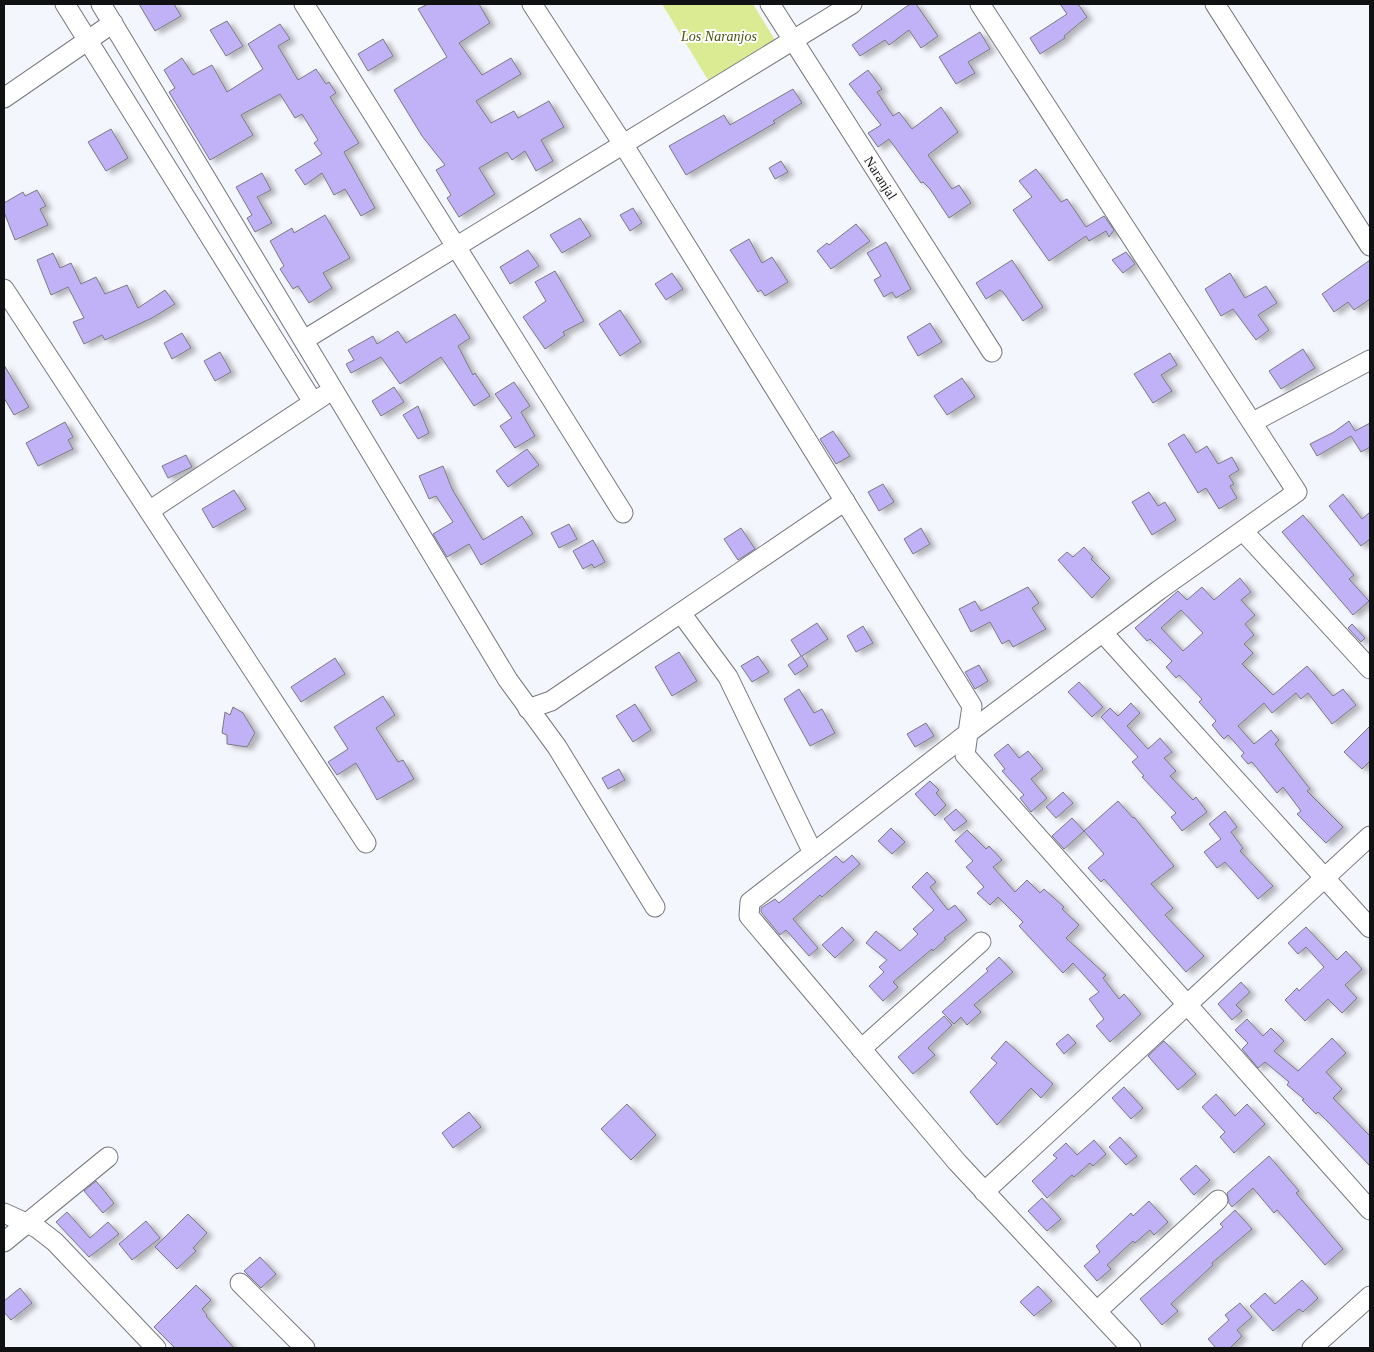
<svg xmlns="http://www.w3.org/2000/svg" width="1374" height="1352" viewBox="0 0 1374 1352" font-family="'Times New Roman',serif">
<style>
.green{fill:#dbeb93}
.building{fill:#c1b2f8;stroke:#7b7a80;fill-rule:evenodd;filter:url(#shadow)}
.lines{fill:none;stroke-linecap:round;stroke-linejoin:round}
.minor-casing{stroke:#76787e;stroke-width:21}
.minor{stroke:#fff;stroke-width:19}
.labels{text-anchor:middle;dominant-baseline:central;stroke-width:4;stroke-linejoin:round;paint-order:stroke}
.park-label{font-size:14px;font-style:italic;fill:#4b540c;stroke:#fff}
.street-label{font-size:14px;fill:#101113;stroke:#fff}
</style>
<defs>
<filter id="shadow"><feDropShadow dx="5.5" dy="3" stdDeviation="2.5" flood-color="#0004"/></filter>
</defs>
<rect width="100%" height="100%" fill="#f4f6fd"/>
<path class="green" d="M 662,4 L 753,4 L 775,40 L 708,80 Z"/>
<path class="building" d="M 139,4 L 174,4 L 181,16 L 155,31 Z
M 428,4 L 479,4 L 490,23 L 459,43 L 482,75 L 511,58 L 521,74 L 476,101 L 491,123 L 514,111 L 518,118 L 549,101 L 564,127 L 541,140 L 553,161 L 536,171 L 525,151 L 512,160 L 507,152 L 479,168 L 495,194 L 459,217 L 447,198 L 451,195 L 436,170 L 445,165 L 422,136 L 394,90 L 447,57 L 418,9 Z
M 910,4 L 916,4 L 938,36 L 921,48 L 909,30 L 889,45 L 885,40 L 860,56 L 852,45 Z
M 1060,4 L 1078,4 L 1087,17 L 1064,36 L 1065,38 L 1040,54 L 1030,38 L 1067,14 Z
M 227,21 L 243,46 L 226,56 L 210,30 Z
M 280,24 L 290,39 L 278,46 L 298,80 L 316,69 L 326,84 L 329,82 L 336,93 L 330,97 L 359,143 L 344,152 L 375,208 L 361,216 L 345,189 L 334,195 L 322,173 L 305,185 L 295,170 L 322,154 L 314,143 L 318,140 L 302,114 L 295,118 L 280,94 L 241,115 L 253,135 L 210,160 L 169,92 L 175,88 L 164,70 L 182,58 L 193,75 L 212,65 L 227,92 L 263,69 L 248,44 Z
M 980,32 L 990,49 L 968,62 L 975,73 L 956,84 L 939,57 Z
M 383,39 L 393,56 L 368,71 L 358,54 Z
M 868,70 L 882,89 L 877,92 L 893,116 L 899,112 L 912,129 L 941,107 L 958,132 L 928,155 L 952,189 L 959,185 L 971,203 L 949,218 L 930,189 L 923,182 L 921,183 L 889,139 L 878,147 L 868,133 L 881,125 L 849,84 Z
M 793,89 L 802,103 L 773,121 L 775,123 L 686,175 L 669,146 L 724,115 L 730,125 Z
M 111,129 L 128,158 L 106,171 L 88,142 Z
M 781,161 L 788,172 L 775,179 L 769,168 Z
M 1036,169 L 1061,202 L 1067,199 L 1086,227 L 1104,216 L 1114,230 L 1109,237 L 1106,231 L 1089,241 L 1086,236 L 1049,261 L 1013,210 L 1032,197 L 1019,181 Z
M 262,173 L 271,190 L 257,197 L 272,223 L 255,232 L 247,218 L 252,215 L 236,187 Z
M 37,190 L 46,206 L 40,209 L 48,225 L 15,240 L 4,212 L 4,203 L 23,192 L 25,196 Z
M 633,208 L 642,223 L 630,231 L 620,215 Z
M 325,215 L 350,258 L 323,273 L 332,288 L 309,303 L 298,286 L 293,289 L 280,269 L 284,266 L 270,241 L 292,228 L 294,233 Z
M 580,218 L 591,236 L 562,253 L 550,235 Z
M 856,224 L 870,241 L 831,269 L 817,251 L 827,243 L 829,245 Z
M 749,239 L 762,263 L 772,257 L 788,282 L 765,296 L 761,290 L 758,292 L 730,250 Z
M 886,242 L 911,289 L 896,298 L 892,292 L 884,297 L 874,280 L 881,276 L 867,253 Z
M 528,250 L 539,266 L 510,284 L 500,267 Z
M 1126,252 L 1135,264 L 1123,273 L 1112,260 Z
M 53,253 L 60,268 L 71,263 L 81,284 L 96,277 L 105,294 L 127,285 L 138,308 L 165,290 L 175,304 L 152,318 L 105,340 L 102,335 L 84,344 L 73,322 L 84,318 L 68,287 L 51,295 L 37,260 Z
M 1012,260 L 1043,307 L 1023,321 L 1003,292 L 1000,290 L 986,299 L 976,283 Z
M 1370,260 L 1370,299 L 1354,310 L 1348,302 L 1334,312 L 1322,294 Z
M 555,271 L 584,321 L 563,332 L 565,335 L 545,349 L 523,317 L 546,301 L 535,282 Z
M 672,273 L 683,289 L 666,300 L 655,284 Z
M 1230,273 L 1245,298 L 1266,286 L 1277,303 L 1258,315 L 1269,330 L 1256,340 L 1233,309 L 1221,316 L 1205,289 Z
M 620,310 L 641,342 L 620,356 L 599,324 Z
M 455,314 L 470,338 L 458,346 L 473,375 L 475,373 L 490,396 L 474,406 L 441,357 L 400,384 L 381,357 L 351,373 L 346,364 L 354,360 L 348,350 L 373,336 L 377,344 L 398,331 L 406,343 Z
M 930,323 L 942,342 L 918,356 L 907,337 Z
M 182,333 L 191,348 L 172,359 L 164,343 Z
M 1303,349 L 1315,368 L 1281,389 L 1269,371 Z
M 220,352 L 231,372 L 215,381 L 204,361 Z
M 1170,353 L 1177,365 L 1161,375 L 1172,391 L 1153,403 L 1134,374 Z
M 4,365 L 29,407 L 14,415 L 4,398 Z
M 962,378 L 975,397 L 947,415 L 934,396 Z
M 514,382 L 530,406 L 521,412 L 535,436 L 515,448 L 500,426 L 512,418 L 495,394 Z
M 394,387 L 404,402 L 381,416 L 372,401 Z
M 418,406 L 429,433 L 418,439 L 403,415 Z
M 1349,421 L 1355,431 L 1370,423 L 1370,447 L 1361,452 L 1351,436 L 1317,456 L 1310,444 L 1334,432 Z
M 65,422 L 73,437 L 68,440 L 73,449 L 38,466 L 26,443 Z
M 833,431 L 850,456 L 836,464 L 820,439 Z
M 1184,434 L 1196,453 L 1207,446 L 1218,464 L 1232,457 L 1239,470 L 1229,476 L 1234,484 L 1230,486 L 1237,498 L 1219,509 L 1206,488 L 1198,493 L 1168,444 Z
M 527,449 L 539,465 L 508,487 L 496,471 Z
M 186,455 L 192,467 L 168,478 L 162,466 Z
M 443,466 L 452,489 L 483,540 L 522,516 L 533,534 L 481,565 L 469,544 L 447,557 L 433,534 L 453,522 L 436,496 L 429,499 L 419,476 Z
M 883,484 L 894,502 L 879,511 L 868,492 Z
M 234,490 L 246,509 L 213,528 L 202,509 Z
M 1149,492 L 1158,506 L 1165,502 L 1176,520 L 1152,535 L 1132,502 Z
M 1343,494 L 1362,519 L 1370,512 L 1370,539 L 1361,546 L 1329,506 Z
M 1303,515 L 1354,575 L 1349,579 L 1369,601 L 1353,615 L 1282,532 Z
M 569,524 L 577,539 L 559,548 L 551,533 Z
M 741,528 L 755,549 L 738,560 L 724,539 Z
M 921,528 L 930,544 L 913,554 L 904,539 Z
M 593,540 L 605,562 L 594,568 L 592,564 L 583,569 L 573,551 Z
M 1084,547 L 1093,557 L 1091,559 L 1110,578 L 1092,598 L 1058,560 L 1067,552 L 1073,557 Z
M 1240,578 L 1251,592 L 1241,600 L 1255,615 L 1245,624 L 1254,635 L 1244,644 L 1253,653 L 1242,664 L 1273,695 L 1307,666 L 1333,696 L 1343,689 L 1356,705 L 1332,724 L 1308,693 L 1301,699 L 1296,693 L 1272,713 L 1264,703 L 1238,726 L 1254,744 L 1271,730 L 1279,740 L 1275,744 L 1310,789 L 1307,791 L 1343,827 L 1326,843 L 1297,814 L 1301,811 L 1283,787 L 1277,793 L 1252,762 L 1248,764 L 1241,756 L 1244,753 L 1228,735 L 1224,739 L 1221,736 L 1212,725 L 1216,721 L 1199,702 L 1202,699 L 1179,675 L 1176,678 L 1166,667 L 1172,661 L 1150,639 L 1147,641 L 1135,628 L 1178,591 L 1187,600 L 1202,587 L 1214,600 ZM 1181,610 L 1203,633 L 1183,651 L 1161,628 Z
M 1028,587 L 1039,603 L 1032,608 L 1046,629 L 1013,647 L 1009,640 L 1002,644 L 990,622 L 971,632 L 959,609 L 975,601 L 981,611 Z
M 817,623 L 828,639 L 802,656 L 808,666 L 795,675 L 788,665 L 801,656 L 791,640 Z
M 1352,624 L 1365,638 L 1361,642 L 1348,628 Z
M 863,626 L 873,643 L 856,652 L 847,636 Z
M 679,652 L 697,681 L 672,696 L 655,667 Z
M 758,656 L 769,672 L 752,682 L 741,666 Z
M 335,658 L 345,674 L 301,702 L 291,687 Z
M 979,665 L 988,681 L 975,689 L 965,672 Z
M 1079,682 L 1103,707 L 1092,717 L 1068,692 Z
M 799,689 L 814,713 L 822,709 L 835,733 L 810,746 L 784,699 Z
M 383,696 L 395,715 L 376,728 L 398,762 L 403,760 L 414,779 L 377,800 L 356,763 L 337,775 L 328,762 L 348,749 L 334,727 Z
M 1131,703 L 1140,713 L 1127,726 L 1148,749 L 1160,738 L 1172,752 L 1164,758 L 1176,771 L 1170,776 L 1193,800 L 1196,797 L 1207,812 L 1182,831 L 1171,817 L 1176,813 L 1142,777 L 1144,776 L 1132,762 L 1138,757 L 1101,717 L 1110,708 L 1118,716 Z
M 635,704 L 651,730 L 633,742 L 616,716 Z
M 233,707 L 243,713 L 255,733 L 247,747 L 227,744 L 227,735 L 222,733 L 225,712 L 230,715 Z
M 926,723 L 934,736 L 915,747 L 907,734 Z
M 1370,726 L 1370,761 L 1362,769 L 1344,752 Z
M 1008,744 L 1019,758 L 1028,751 L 1043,769 L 1031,779 L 1047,798 L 1031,812 L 1020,798 L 1024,795 L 1002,771 L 1005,769 L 994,755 Z
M 619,769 L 625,780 L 608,789 L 602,778 Z
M 930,781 L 939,790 L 936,793 L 946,805 L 935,816 L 915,794 Z
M 1063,792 L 1073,803 L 1056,818 L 1046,807 Z
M 1118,801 L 1133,818 L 1134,817 L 1174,866 L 1151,884 L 1173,908 L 1165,915 L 1204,956 L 1186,972 L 1104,879 L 1101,882 L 1088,868 L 1104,854 L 1084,831 Z
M 956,809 L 967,821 L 954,831 L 944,819 Z
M 1225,811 L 1237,827 L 1231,832 L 1243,848 L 1240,851 L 1273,886 L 1258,899 L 1225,862 L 1217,868 L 1204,852 L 1221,839 L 1209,824 Z
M 1072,818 L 1084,831 L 1064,849 L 1052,836 Z
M 891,828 L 905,842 L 892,854 L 878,841 Z
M 967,830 L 986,849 L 989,846 L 1002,860 L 993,867 L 1015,892 L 1027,880 L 1040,893 L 1044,889 L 1064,907 L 1062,909 L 1079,925 L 1066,938 L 1106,975 L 1103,978 L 1119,999 L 1124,994 L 1141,1014 L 1110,1042 L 1096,1026 L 1104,1019 L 1089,999 L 1099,992 L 1073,963 L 1063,973 L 1019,926 L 1023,922 L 998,897 L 990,905 L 977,893 L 984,887 L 966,867 L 973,861 L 955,841 Z
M 852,855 L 860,864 L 822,897 L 820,895 L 793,919 L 818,948 L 809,956 L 786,930 L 780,935 L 761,912 L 761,908 L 775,899 L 779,903 L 836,856 L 843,863 Z
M 927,872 L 936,882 L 930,887 L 948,910 L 955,905 L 967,920 L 944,938 L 946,939 L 933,951 L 932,949 L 893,982 L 898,987 L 883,1001 L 869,986 L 884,972 L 879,967 L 887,960 L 866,943 L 876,931 L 900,951 L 918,934 L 913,929 L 934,910 L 912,887 Z
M 842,927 L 854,940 L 835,958 L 822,945 Z
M 1306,927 L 1337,960 L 1346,951 L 1362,969 L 1345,985 L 1357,998 L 1342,1013 L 1328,999 L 1305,1021 L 1285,1000 L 1297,988 L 1299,991 L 1324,967 L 1306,947 L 1298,954 L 1288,943 Z
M 999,957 L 1013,972 L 974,1005 L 981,1012 L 967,1025 L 961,1017 L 954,1024 L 942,1012 L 988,971 L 986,969 Z
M 1241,982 L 1250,992 L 1236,1005 L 1242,1011 L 1232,1020 L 1218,1004 Z
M 944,1016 L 952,1025 L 928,1048 L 935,1055 L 913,1074 L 898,1057 Z
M 1247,1019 L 1263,1036 L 1271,1028 L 1284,1041 L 1274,1051 L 1298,1071 L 1332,1038 L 1346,1053 L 1326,1072 L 1342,1089 L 1333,1098 L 1370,1136 L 1370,1166 L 1330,1124 L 1318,1112 L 1316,1114 L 1302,1100 L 1304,1099 L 1287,1085 L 1289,1082 L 1265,1062 L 1258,1068 L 1242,1049 L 1248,1043 L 1235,1030 Z
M 1068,1034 L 1076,1043 L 1064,1054 L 1056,1044 Z
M 1006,1041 L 1053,1084 L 1041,1098 L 1031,1088 L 997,1125 L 970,1092 L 997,1063 L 991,1058 Z
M 1164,1041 L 1196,1074 L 1178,1090 L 1148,1056 Z
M 1124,1087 L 1143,1108 L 1131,1119 L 1112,1098 Z
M 1216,1094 L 1235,1116 L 1247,1104 L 1265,1124 L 1234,1153 L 1220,1137 L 1225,1132 L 1202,1107 Z
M 627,1104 L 656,1135 L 631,1160 L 601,1129 Z
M 469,1112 L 481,1127 L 453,1148 L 442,1133 Z
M 1120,1137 L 1137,1156 L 1126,1165 L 1109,1147 Z
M 1094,1140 L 1106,1154 L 1093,1166 L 1090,1163 L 1074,1177 L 1072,1175 L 1047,1198 L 1032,1181 L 1057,1158 L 1053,1155 L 1066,1143 L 1077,1155 Z
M 1269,1156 L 1299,1191 L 1296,1193 L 1343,1249 L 1325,1265 L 1277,1210 L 1274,1213 L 1253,1188 L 1232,1207 L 1229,1203 L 1227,1193 Z
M 1196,1165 L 1210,1180 L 1194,1195 L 1180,1179 Z
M 96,1181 L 114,1203 L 103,1213 L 84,1191 Z
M 1042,1198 L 1061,1219 L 1047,1231 L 1028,1211 Z
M 1149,1201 L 1168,1222 L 1154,1235 L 1150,1230 L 1135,1243 L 1133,1241 L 1107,1265 L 1111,1269 L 1097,1281 L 1084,1266 L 1100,1252 L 1096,1246 L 1131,1213 L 1133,1216 Z
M 1235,1210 L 1252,1229 L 1212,1263 L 1213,1265 L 1171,1304 L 1178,1311 L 1162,1325 L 1140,1299 L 1223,1227 L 1220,1224 Z
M 67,1212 L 90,1238 L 108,1222 L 119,1234 L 89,1257 L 56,1222 Z
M 188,1214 L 207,1233 L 193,1248 L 196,1251 L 177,1269 L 155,1247 Z
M 146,1221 L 160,1238 L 132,1260 L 119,1244 Z
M 260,1257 L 276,1274 L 261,1288 L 244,1271 Z
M 1302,1280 L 1318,1298 L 1303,1312 L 1299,1309 L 1273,1331 L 1250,1306 L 1265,1293 L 1275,1304 Z
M 196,1285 L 211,1300 L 202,1309 L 207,1315 L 206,1316 L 234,1348 L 175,1348 L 154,1327 Z
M 1038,1286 L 1052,1301 L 1034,1316 L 1020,1302 Z
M 20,1288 L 32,1303 L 11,1320 L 4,1312 L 4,1301 Z
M 1240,1303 L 1252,1317 L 1237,1330 L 1242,1336 L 1230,1348 L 1216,1348 L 1208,1339 L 1229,1320 L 1225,1315 Z"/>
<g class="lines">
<defs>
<g id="minor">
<path d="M 65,4 L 313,402"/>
<path d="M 101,4 L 508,680 L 557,747 L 655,907"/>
<path d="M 304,4 L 623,513"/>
<path d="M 532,4 L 623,144 L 972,706 L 968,733 L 750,902 L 749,916 L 957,1162 L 1131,1348"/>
<path id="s1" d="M 770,4 L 992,352"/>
<path d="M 980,4 L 1297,492 L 1159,590 L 968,733 L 965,755 L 1370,1210"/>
<path d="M 1215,4 L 1370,246"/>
<path d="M 4,98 L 113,23"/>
<path d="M 4,289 L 366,843"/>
<path d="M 304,340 L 852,4"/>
<path d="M 1253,422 L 1370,360"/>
<path d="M 149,511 L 323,396"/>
<path d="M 1244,532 L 1370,669"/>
<path d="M 681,613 L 728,677 L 813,853"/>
<path d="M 1103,633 L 1370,928"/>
<path d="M 528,709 L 551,701 L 845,501"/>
<path d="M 861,1049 L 981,942"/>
<path d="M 984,1192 L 1370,836"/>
<path d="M 4,1213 L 37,1228 L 55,1242 L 156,1348"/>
<path d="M 4,1242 L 108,1157"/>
<path d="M 240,1283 L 305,1348"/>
<path d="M 1097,1311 L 1218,1200"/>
<path d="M 1312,1348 L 1370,1296"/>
</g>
</defs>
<use href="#minor" class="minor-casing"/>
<use href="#minor" class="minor"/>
</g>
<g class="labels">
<g class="park-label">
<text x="719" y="36">Los Naranjos</text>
</g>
<g class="street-label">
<text stroke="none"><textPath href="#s1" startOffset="206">Naranjal</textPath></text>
</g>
</g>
<rect width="1374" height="1352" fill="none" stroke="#101113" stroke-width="10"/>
</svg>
